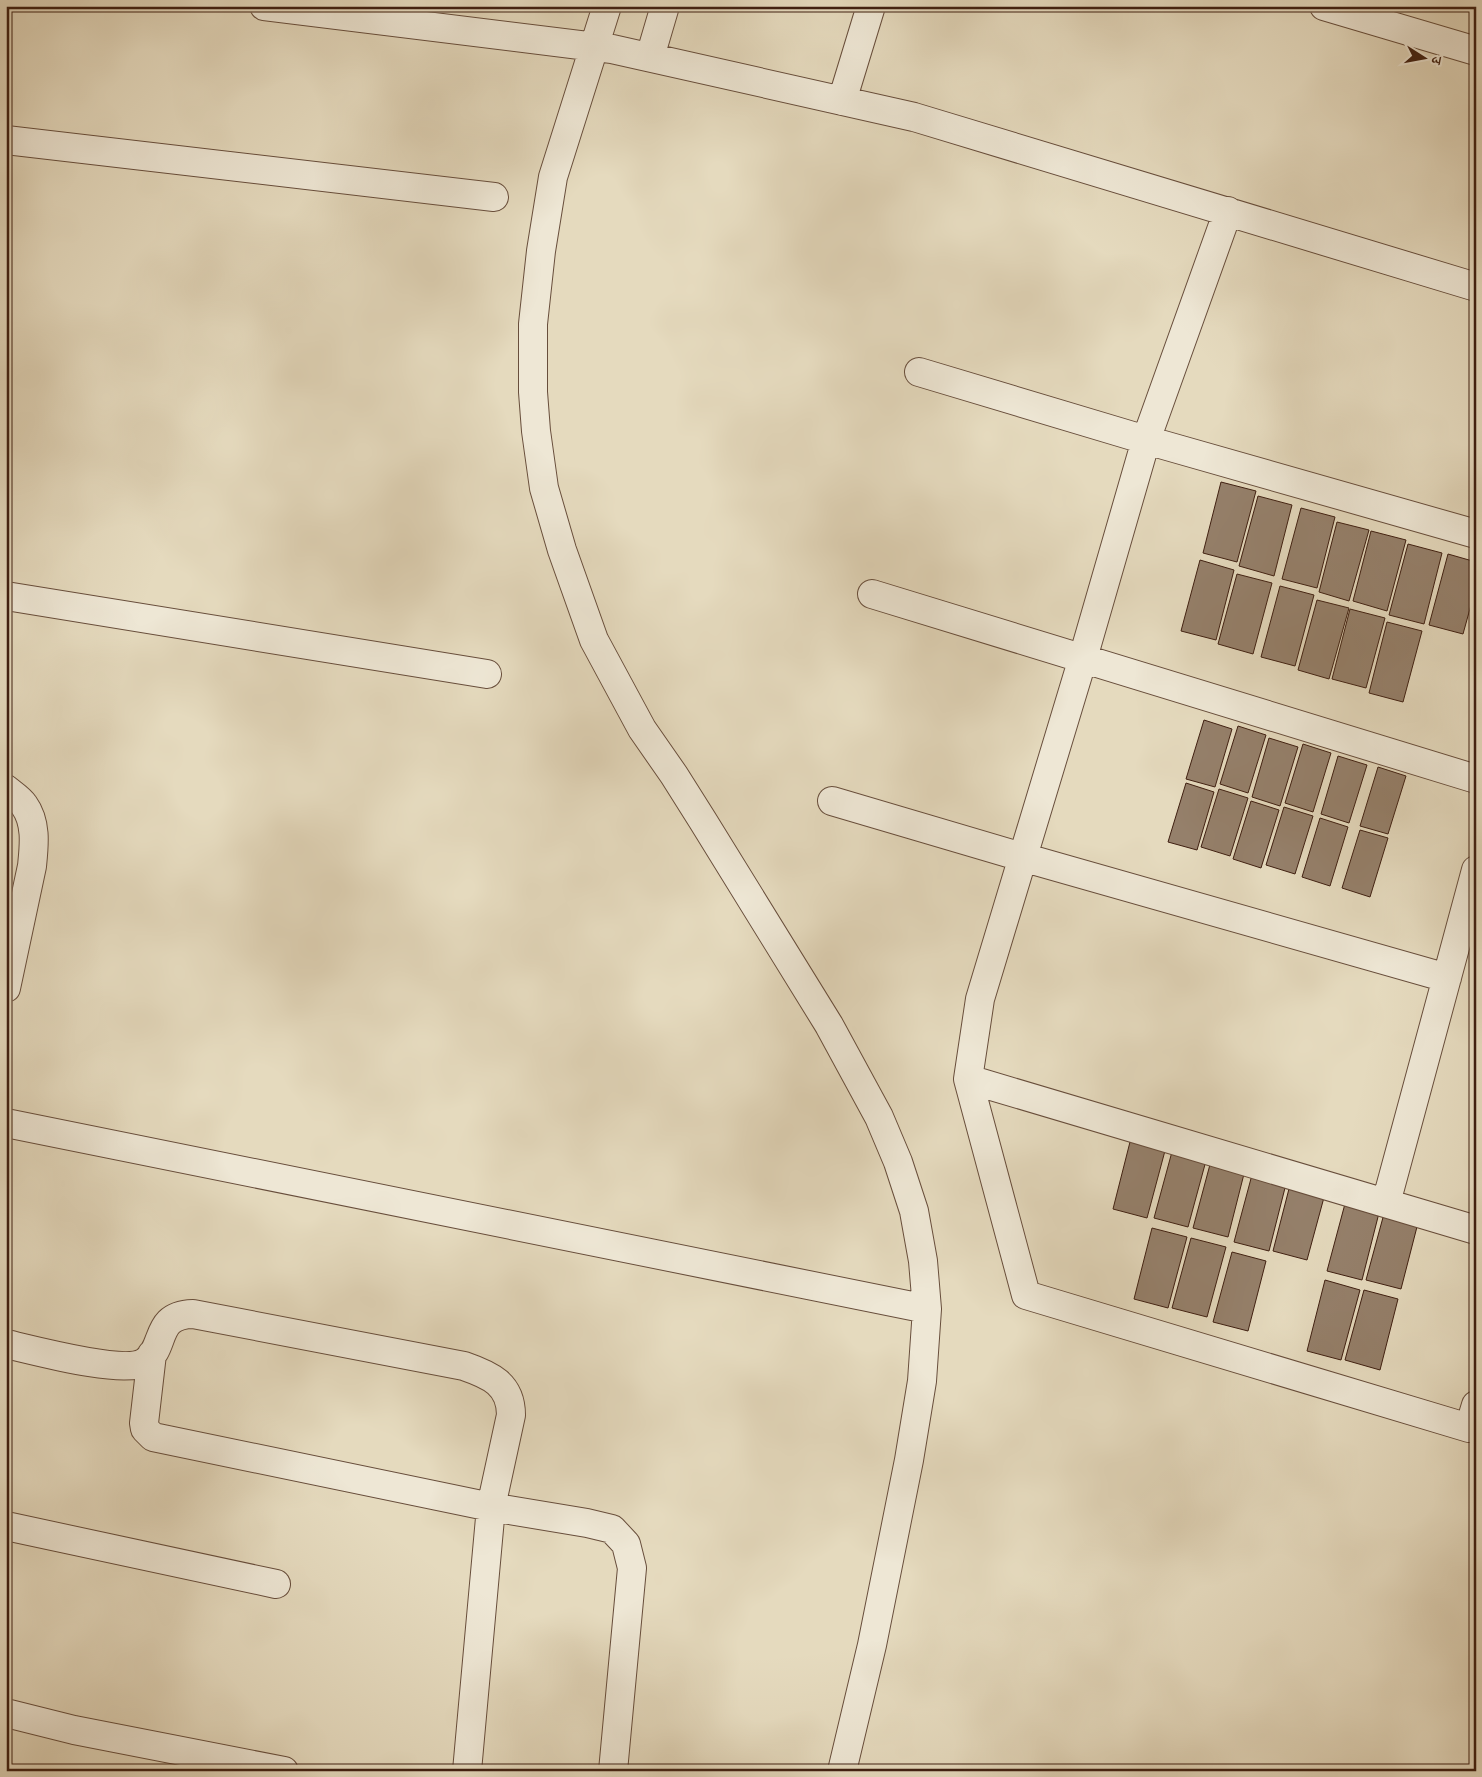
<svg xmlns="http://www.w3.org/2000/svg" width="1482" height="1777" viewBox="0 0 1482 1777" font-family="'IM FELL Great Primer','Noto Serif Devanagari',serif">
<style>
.building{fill:#95806b;stroke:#3f1f11}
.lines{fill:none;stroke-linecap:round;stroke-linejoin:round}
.minor-casing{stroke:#684e3c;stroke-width:30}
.minor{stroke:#eee7d5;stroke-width:28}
</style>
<rect width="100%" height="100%" fill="#e5dabe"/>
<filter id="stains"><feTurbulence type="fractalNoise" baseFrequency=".004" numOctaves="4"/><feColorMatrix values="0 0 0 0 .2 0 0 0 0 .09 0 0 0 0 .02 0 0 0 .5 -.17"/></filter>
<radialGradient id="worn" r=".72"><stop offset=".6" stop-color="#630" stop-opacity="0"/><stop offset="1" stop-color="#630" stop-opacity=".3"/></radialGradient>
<path class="building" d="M 1221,482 L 1256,491 L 1237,562 L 1203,553 Z
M 1258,496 L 1292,505 L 1274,576 L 1239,566 Z
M 1301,508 L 1335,517 L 1317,588 L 1282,579 Z
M 1337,522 L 1369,530 L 1349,601 L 1319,592 Z
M 1371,531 L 1406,540 L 1387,611 L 1353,601 Z
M 1408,544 L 1442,553 L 1424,624 L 1389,615 Z
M 1448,554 L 1476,562 L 1476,587 L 1463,634 L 1429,625 Z
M 1200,560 L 1234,570 L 1216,640 L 1181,631 Z
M 1237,574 L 1272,583 L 1253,654 L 1218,644 Z
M 1280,586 L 1314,595 L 1295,666 L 1261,657 Z
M 1317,600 L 1349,608 L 1329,679 L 1298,670 Z
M 1350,609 L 1385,618 L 1366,688 L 1332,679 Z
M 1387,622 L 1422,631 L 1403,702 L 1369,693 Z
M 1204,720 L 1232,729 L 1215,787 L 1186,779 Z
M 1238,726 L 1266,735 L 1248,793 L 1220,784 Z
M 1269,738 L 1298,747 L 1280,806 L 1252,797 Z
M 1303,744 L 1331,753 L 1313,812 L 1285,803 Z
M 1338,756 L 1367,765 L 1349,823 L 1321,814 Z
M 1378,767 L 1406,776 L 1388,834 L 1360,826 Z
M 1186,783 L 1214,792 L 1197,850 L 1168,842 Z
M 1219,789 L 1248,798 L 1230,856 L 1201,847 Z
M 1251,801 L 1279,810 L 1261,868 L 1233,859 Z
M 1284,807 L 1313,816 L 1295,874 L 1266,865 Z
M 1320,818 L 1348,827 L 1330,886 L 1302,877 Z
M 1360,830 L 1388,838 L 1370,897 L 1342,888 Z
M 1131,1138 L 1166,1147 L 1147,1218 L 1113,1209 Z
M 1173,1148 L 1207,1157 L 1188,1227 L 1154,1218 Z
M 1212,1157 L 1246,1166 L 1228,1237 L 1193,1228 Z
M 1253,1171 L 1287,1180 L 1269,1251 L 1234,1242 Z
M 1291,1181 L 1326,1190 L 1307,1260 L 1273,1251 Z
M 1346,1200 L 1380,1209 L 1362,1280 L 1327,1271 Z
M 1385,1210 L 1419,1219 L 1401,1289 L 1366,1280 Z
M 1152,1228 L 1187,1237 L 1168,1308 L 1134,1299 Z
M 1191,1238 L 1226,1247 L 1207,1317 L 1172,1308 Z
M 1232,1252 L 1266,1261 L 1248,1331 L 1213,1322 Z
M 1325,1280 L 1360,1290 L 1341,1360 L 1307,1351 Z
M 1364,1290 L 1398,1299 L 1380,1370 L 1345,1360 Z"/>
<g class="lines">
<defs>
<path id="minor" d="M 264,6 L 612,49 L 914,117 L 1476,287
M 607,6 L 553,177 L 541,251 L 533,324 L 533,392 L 536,431 L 544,488 L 562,550 L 594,640 L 642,729 L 674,775 L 703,821 L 829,1025 L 879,1117 L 898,1162 L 914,1211 L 923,1261 L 927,1309 L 922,1381 L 909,1460 L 872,1645 L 842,1771
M 1324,6 L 1476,51
M 650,57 L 665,6
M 842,101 L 871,6
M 6,140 L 494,197
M 1228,211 L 1146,440 L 1083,658 L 980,999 L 968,1079 L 1026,1295 L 1469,1428 L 1476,1405
M 919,372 L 1146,440 L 1476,534
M 872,594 L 1476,779
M 6,596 L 487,674
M 6,789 C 12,794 20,799 24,805 C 37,823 34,846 32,866 L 6,988
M 832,801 L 1022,857 L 1447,978
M 968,1079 L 1476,1230
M 6,1123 L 927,1309
M 1386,1203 L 1476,870
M 6,1344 C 33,1350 124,1375 145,1362 C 167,1347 153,1315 193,1314 L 464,1366 C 490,1375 511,1384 511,1415 L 491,1507 L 467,1771
M 152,1354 L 144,1423 L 145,1429 L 153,1437 L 491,1507 L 587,1523 L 612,1529 L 626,1544 L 632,1568 L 613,1771
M 6,1526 L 276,1584
M 6,1713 L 74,1730 L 284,1771"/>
</defs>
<use href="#minor" class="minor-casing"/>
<use href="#minor" class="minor"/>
</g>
<rect width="1482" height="1777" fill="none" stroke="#e5dabe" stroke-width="25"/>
<rect x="8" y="8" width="1467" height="1762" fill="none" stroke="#3f1f11" stroke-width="2.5"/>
<rect x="12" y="12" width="1457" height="1752" fill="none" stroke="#3f1f11"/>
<g transform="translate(1424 58) rotate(101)" stroke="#eee7d5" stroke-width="4" paint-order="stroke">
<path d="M0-4L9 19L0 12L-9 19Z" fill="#3f1f11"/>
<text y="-8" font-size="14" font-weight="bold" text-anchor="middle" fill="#3f1f11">उ</text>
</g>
<rect width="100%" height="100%" filter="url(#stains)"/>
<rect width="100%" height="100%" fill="url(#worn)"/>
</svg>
